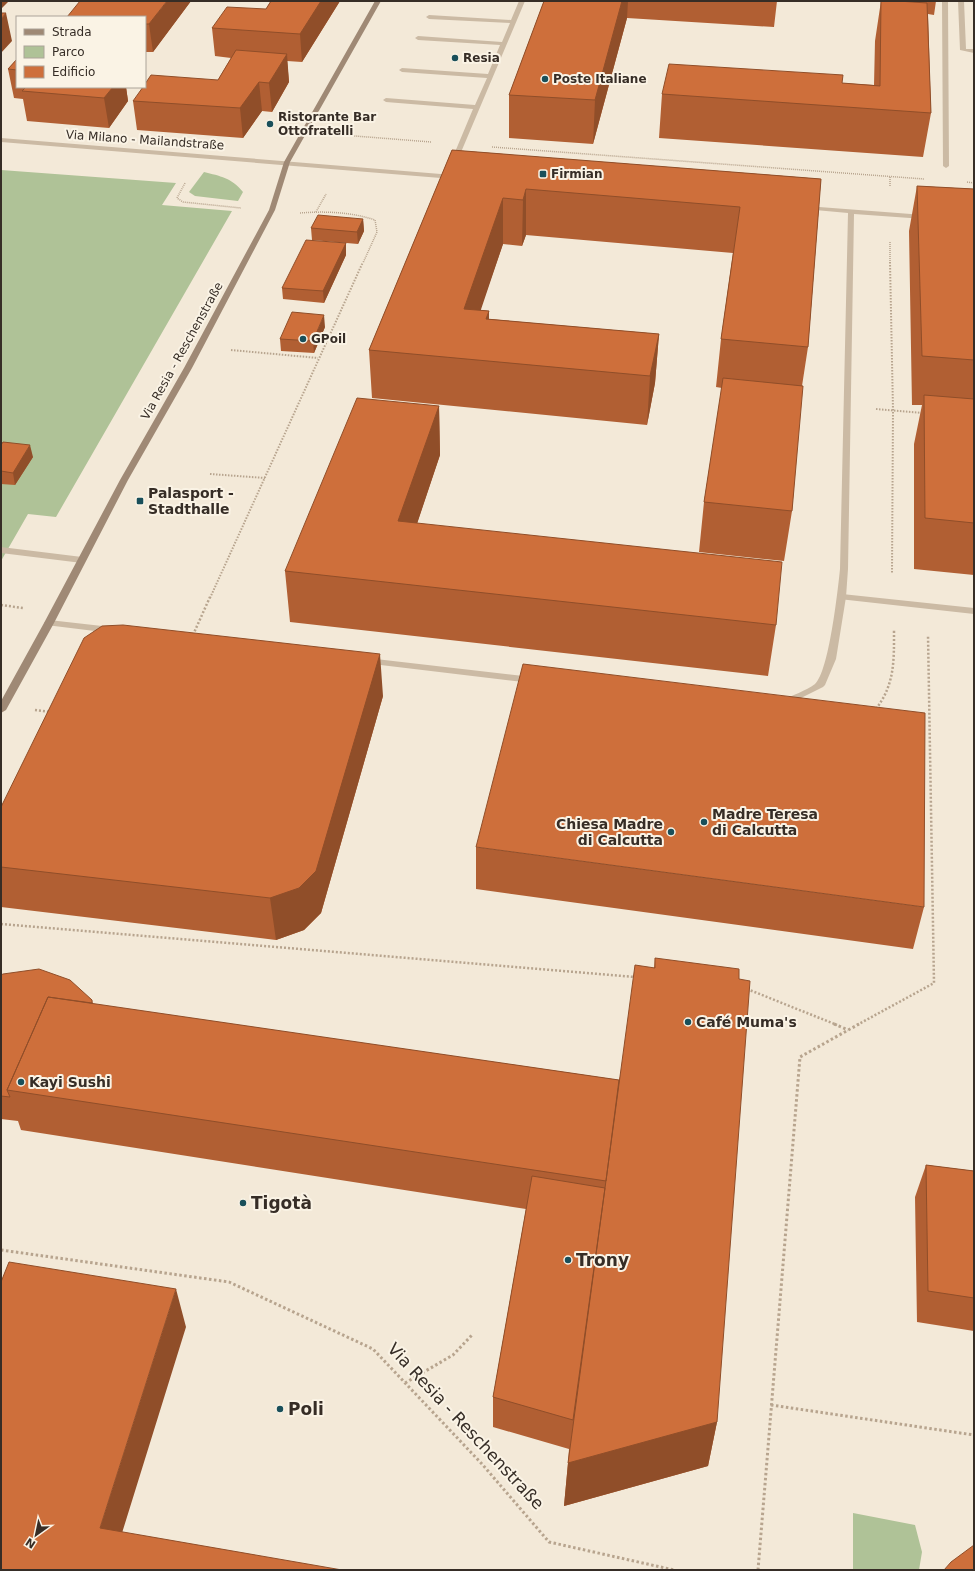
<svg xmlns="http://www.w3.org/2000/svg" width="975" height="1571" viewBox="0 0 975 1571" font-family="'DejaVu Sans',sans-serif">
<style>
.green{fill:#afc297}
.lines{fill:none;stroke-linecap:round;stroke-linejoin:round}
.path-far3{stroke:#b7a48e;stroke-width:1.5;stroke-dasharray:1 1;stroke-linecap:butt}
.path-far2{stroke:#b7a48e;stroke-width:2;stroke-dasharray:1.5 1.5;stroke-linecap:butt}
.path-far1{stroke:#b7a48e;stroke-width:2.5;stroke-dasharray:2 2;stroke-linecap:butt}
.path{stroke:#b7a48e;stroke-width:3;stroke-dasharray:2.5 2.5;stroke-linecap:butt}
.lane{fill:#cbbaa4;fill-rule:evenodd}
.street{fill:#cbbaa4;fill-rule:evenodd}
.secondary{fill:#9f8975;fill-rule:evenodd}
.wall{fill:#b15f33}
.shaded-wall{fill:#904e29}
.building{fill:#ce6f3b;stroke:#904e29}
.poi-dot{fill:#194f5a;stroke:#faf3e5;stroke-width:1.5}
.labels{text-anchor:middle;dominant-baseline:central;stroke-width:4;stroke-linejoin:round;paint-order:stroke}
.far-poi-label{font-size:12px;font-weight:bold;fill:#362d26;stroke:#faf3e5;text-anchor:start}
.far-street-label{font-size:12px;fill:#362d26;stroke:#faf3e5}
.poi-label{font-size:14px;font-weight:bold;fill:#362d26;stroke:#faf3e5;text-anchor:start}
.near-poi-label{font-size:17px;font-weight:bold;fill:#362d26;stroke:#faf3e5;text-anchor:start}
.near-street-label{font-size:17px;fill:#362d26;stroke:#faf3e5}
</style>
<rect width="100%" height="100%" fill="#f3e9d8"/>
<path class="green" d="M 1,170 L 176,183 L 162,205 L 232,211 L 56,517 L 28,514 L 1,561 Z
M 204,172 C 220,176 232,178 243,192 L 238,201 L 195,196 L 189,192 Z
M 853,1513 L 915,1525 L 922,1552 L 919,1570 L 853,1570 Z"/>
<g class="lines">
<path class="path-far3" d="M 337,132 L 349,133 L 355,136 L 431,142
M 492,147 L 924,179
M 890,177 L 890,187
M 967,182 L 974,183
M 185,183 L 177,198 L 183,202 L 241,208
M 316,212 L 326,194
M 300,213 C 326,211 351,212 375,220 L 377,232 L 363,263
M 890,242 L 890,263"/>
<path class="path-far2" d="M 890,262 L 893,410 L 892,573
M 231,350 L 318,358
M 876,409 L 923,413
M 210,474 L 265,478
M 210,598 L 363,262"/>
<path class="path-far1" d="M 1,605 L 23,608
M 193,635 L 210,597
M 876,709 C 895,684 894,660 894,630
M 35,710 L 50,712
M 1,924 L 635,977
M 747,989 L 837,1025
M 857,1025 L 934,983 L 928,635"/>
<path class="path" d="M 834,1024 L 848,1030
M 1,1250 L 229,1282 L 373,1349 L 482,1464 L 549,1542 L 674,1570
M 405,1383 L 453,1355 L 473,1334
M 771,1405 L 974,1435
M 758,1570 L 800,1057 L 859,1024"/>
<path class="lane" d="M 519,1 L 525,1 L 456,164 L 451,165 L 450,164 L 473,109 L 386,102 L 383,100 L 386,98 L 475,105 L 487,78 L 402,72 L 399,70 L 402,68 L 488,74 L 500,45 L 418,40 L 415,38 L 418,36 L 502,42 L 510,23 L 429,19 L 426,17 L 429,15 L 511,20 Z
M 942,1 L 948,1 L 949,166 L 946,168 L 943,166 Z
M 958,1 L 964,1 L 966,49 L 974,49 L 974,53 L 960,50 Z
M 1,547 L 82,557 L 86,560 L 82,563 L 1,553 Z
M 842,594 L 974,608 L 974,614 L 839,599 L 838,597 L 839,595 Z"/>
<path class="street" d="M 1,138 L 453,175 L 456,177 L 453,179 L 1,142 Z
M 806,206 L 924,215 L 927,217 L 924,219 L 854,214 L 848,569 L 846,597 L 836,659 L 825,685 L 823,687 L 785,706 L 782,705 L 780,703 L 782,701 C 792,695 806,691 815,684 C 829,672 838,589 840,569 L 848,213 L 804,209 L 803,208 Z
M 49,620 L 111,627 L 116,630 L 111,633 L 46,625 L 44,623 L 46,621 Z
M 367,658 L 532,677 L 537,680 L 532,683 L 364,663 L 362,661 L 364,659 Z"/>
<path class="secondary" d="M 375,1 L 381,1 L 290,162 L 275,210 L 192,368 L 128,480 L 54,623 L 6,710 L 1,713 L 1,701 L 44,623 L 120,480 L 184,368 L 269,210 L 284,162 Z"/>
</g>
<path class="wall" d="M 47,1 L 61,1 L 60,2 Z
M 191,1 L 153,52 L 145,52 L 145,17 Z
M 271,1 L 340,1 L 302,62 L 287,61 L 289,82 L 272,112 L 262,111 L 243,138 L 137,130 L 133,101 L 218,80 L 231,58 L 215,56 L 212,28 L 266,9 Z
M 544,1 L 777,1 L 774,27 L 627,18 L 593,144 L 509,138 L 509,95 Z
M 881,1 L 936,1 L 934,15 L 928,14 L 931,113 L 923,157 L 659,138 L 662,94 L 842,83 L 874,85 L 875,41 Z
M 17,59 L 17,87 L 126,87 L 128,101 L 109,128 L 27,121 L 23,99 L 14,98 L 8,69 Z
M 452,150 L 821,179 L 808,347 L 802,386 L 792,511 L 784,561 L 699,552 L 704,502 L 722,388 L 716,387 L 721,339 L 733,253 L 526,235 L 522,246 L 503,244 L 480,310 L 489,311 L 489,319 L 659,334 L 655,383 L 647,425 L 372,398 L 369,350 Z
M 917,186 L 974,189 L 974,575 L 914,569 L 914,444 L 922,405 L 912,405 L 909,231 Z
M 363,219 L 364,231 L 358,244 L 312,240 L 311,228 Z
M 346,243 L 346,255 L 324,303 L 283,299 L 282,288 Z
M 325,327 L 314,353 L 281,351 L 280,339 Z
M 439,406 L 440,455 L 417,523 L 776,625 L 768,676 L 290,622 L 285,571 Z
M 1,445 L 33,457 L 15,485 L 1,484 Z
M 383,696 L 321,913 L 304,930 L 276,940 L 1,907 L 1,807 Z
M 476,847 L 924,907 L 913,949 L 476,889 Z
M 655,958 L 717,1422 L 708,1466 L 564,1506 L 568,1463 L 569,1449 L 493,1427 L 493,1397 L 526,1209 L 21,1130 L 18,1121 L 1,1119 L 1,975 L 92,1000 L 93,1004 L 619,1080 L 654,968 Z
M 926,1165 L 974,1171 L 974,1331 L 917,1322 L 915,1197 Z"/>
<path class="shaded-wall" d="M 1,1 L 9,1 L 1,9 Z
M 167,1 L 191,1 L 153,52 L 149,24 Z
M 321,1 L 340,1 L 302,62 L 300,34 Z
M 622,1 L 628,1 L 627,18 L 593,144 L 595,100 Z
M 6,13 L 12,41 L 1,53 L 1,19 Z
M 287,54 L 289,82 L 272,112 L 269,83 Z
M 259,82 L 262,111 L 243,138 L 240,108 Z
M 113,87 L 126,87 L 128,101 L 109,128 L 104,98 Z
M 526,189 L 526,235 L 522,246 L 523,200 Z
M 503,198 L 503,244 L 465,357 L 464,309 Z
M 363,219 L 364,231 L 358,244 L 357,232 Z
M 346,243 L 346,255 L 324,303 L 323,291 Z
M 489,311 L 488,359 L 486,319 Z
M 324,315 L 325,327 L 314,353 L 313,341 Z
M 659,334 L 655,383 L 647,425 L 650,376 Z
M 439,406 L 440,455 L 401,572 L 398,521 Z
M 30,445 L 33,457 L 15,485 L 13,473 Z
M 380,654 L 383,696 L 321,913 L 304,930 L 276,940 L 270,898 Z
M 176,1289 L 186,1327 L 113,1562 L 100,1528 Z
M 717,1422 L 708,1466 L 564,1506 L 568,1463 Z"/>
<path class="building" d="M 80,1 L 167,1 L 149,24 L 145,24 L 145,17 L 67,17 Z
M 271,1 L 321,1 L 300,34 L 212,28 L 227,7 L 266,9 Z
M 544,1 L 622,1 L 595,100 L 509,95 Z
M 881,1 L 898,1 L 927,3 L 931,113 L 662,94 L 669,64 L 843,75 L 842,83 L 880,86 Z
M 1,13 L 6,13 L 1,19 Z
M 236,50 L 287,54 L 269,83 L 259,82 L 240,108 L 133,101 L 143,87 L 145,87 L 145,84 L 151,75 L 218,80 Z
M 17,59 L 17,70 L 8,69 Z
M 26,87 L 113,87 L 104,98 L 22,91 Z
M 452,150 L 821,179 L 808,347 L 721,339 L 740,207 L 526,189 L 523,200 L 503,198 L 464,309 L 489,311 L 486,319 L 659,334 L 650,376 L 369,350 Z
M 917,186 L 974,189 L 974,360 L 922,356 Z
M 318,215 L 363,219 L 357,232 L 311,228 Z
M 306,240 L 346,243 L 323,291 L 282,288 Z
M 292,312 L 324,315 L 313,341 L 280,339 Z
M 723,378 L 803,386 L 792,511 L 704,502 Z
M 924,395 L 974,399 L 974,523 L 925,518 Z
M 357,398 L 439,406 L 398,521 L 782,562 L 776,625 L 285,571 Z
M 3,442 L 30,445 L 13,473 L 1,471 L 1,445 Z
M 123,625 L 380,654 L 316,871 L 299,888 L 270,898 L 1,867 L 1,807 L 84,638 L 102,626 Z
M 523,664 L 925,713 L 924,907 L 476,847 Z
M 655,958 L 739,969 L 739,979 L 750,981 L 717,1422 L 568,1463 L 635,965 L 655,968 Z
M 39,969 L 70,980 L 92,1000 L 92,1003 L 48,997 L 7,1090 L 10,1097 L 1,1096 L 1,975 L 3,974 Z
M 48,997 L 619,1080 L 606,1181 L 7,1090 Z
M 926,1165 L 974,1171 L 974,1298 L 928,1291 Z
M 532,1176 L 605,1188 L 573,1420 L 493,1397 Z
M 9,1262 L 176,1289 L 100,1528 L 342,1570 L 1,1570 L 1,1282 Z
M 974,1545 L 974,1570 L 944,1570 L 951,1562 Z"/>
<g class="poi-dot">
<circle cx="455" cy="58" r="4"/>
<circle cx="545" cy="79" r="4"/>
<circle cx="270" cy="124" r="4"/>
<rect x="539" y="170" width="8" height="8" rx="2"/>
<circle cx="303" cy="339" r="4"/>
<rect x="136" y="497" width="8" height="8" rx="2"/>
<circle cx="704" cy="822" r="4"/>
<circle cx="671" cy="832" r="4"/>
<circle cx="688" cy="1022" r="4"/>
<circle cx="21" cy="1082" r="4"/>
<circle cx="243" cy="1203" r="4"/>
<circle cx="568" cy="1260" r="4"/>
<circle cx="280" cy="1409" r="4"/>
</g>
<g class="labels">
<g class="far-poi-label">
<text x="463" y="58">Resia</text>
<text x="553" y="79">Poste Italiane</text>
<text x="278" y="117">Ristorante Bar<tspan x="278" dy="14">Ottofratelli</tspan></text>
<text x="551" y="174">Firmian</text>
<text x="311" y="339">GPoil</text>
</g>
<g class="far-street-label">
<text transform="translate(145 140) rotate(4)">Via Milano - Mailandstraße</text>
<text transform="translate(182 351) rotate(-61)">Via Resia - Reschenstraße</text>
</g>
<g class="poi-label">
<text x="148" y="493">Palasport -<tspan x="148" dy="16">Stadthalle</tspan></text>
<text x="712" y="814">Madre Teresa<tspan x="712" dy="16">di Calcutta</tspan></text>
<text x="663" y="824" text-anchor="end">Chiesa Madre<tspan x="663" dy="16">di Calcutta</tspan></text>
<text x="696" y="1022">Café Muma's</text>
<text x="29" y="1082">Kayi Sushi</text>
</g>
<g class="near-poi-label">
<text x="251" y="1203">Tigotà</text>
<text x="576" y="1260">Trony</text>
<text x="288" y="1409">Poli</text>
</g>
<g class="near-street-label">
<text transform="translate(466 1426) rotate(47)">Via Resia - Reschenstraße</text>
</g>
</g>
<rect width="975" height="1571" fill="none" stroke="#362d26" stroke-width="4"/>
<rect x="16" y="16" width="130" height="72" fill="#faf3e5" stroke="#aca499"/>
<rect x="24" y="29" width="20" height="6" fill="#9f8975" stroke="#aca499"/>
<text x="52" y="36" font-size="12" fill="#362d26">Strada</text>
<rect x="24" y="46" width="20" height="12" fill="#afc297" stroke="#aca499"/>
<text x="52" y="56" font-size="12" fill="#362d26">Parco</text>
<rect x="24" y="66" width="20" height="12" fill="#ce6f3b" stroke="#aca499"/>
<text x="52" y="76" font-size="12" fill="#362d26">Edificio</text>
<g transform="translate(36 1535) rotate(213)" stroke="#faf3e5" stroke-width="3" paint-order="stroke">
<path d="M0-3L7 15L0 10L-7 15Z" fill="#362d26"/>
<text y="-6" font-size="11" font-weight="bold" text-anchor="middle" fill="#362d26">N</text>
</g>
</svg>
